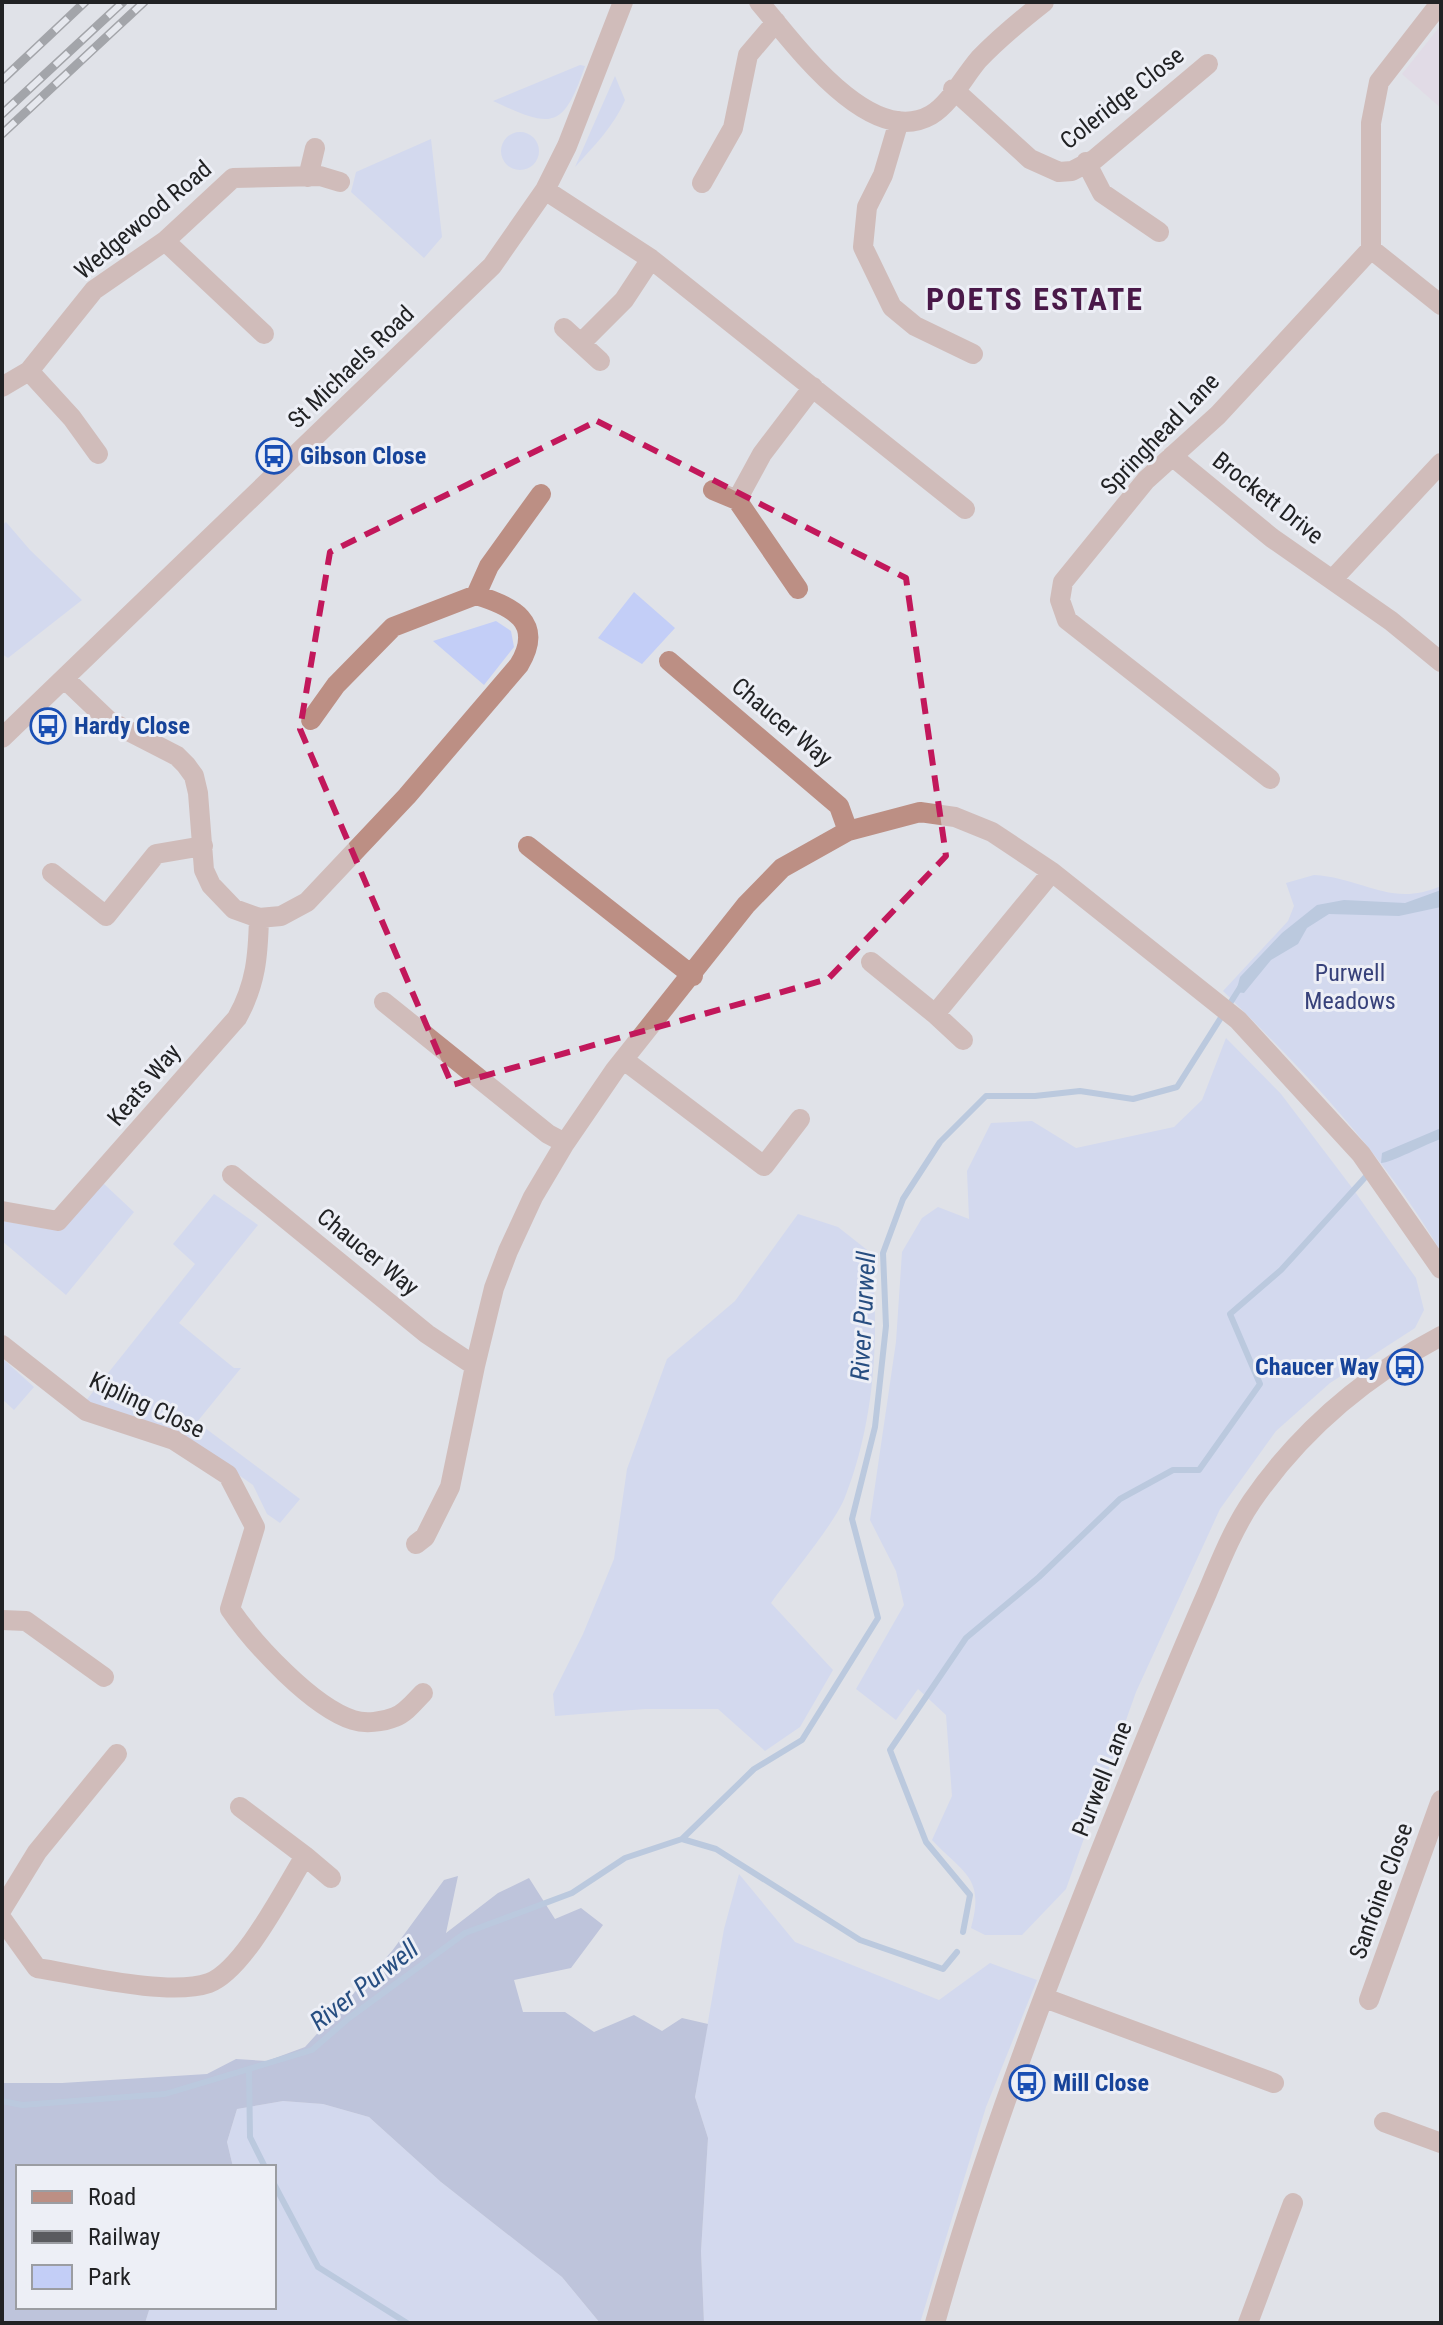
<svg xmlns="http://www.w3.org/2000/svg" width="1443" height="2325" viewBox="0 0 1443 2325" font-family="'Roboto Condensed',sans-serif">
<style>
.education{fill:#e3d2e4}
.green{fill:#c3cef7}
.forest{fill:#949fcc}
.water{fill:#8eabd3}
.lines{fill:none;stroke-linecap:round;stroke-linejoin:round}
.stream{stroke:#8eabd3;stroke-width:6}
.minor{stroke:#bc8f84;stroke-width:20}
.rail-casing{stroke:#5a5b5f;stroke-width:9}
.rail{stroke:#edeff6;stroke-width:6;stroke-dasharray:18;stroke-linecap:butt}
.marked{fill:none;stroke:#c2185b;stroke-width:6;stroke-dasharray:16 10;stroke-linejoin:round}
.labels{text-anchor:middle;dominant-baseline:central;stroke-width:6;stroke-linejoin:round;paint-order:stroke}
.street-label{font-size:24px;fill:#212224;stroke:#edeff6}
.transit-label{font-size:24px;font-weight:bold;fill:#164399;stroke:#edeff6;text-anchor:start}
.park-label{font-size:24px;fill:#37417a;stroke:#edeff6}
.water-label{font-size:26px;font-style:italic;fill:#274e81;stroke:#edeff6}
.district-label{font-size:32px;font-weight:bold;letter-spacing:2px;fill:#4a1949;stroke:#edeff6}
</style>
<rect width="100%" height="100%" fill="#e0e2e8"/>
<path class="education" d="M 1441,25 L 1441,108 L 1402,74 Z"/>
<path class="green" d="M 580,65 L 585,66 C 563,131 551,128 493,101 Z
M 615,76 L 625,100 C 614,126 594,146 575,167 Z
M501 151a19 19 0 1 1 38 0a19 19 0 1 1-38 0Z
M 431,139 L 442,237 L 424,258 L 351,192 L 356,172 Z
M 6,522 L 30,550 L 82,600 L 8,658 L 2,654 L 2,525 Z
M 634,592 L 675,628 L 642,664 L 598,638 Z
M 496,621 L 511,631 L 514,647 L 484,685 L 433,641 Z
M 1314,875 C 1364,878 1391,908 1441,886 L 1441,1252 C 1383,1153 1304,1071 1223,991 L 1288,921 L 1294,906 L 1286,883 Z
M 1226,1038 L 1281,1094 L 1353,1189 L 1416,1278 L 1424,1310 L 1415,1328 L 1330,1383 L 1276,1431 L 1220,1509 L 1136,1692 L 1066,1889 L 1022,1935 L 985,1935 L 971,1928 C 985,1877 964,1874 932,1840 L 952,1796 L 946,1715 L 918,1689 L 896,1720 L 856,1689 L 904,1605 L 896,1571 L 870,1520 L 896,1342 L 902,1252 L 922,1218 L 938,1207 L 969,1219 L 967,1171 L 991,1123 L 1032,1121 L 1076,1148 L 1174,1127 L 1202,1100 Z
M 103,1183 L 134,1212 L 66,1295 L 2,1241 L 2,1221 L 60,1231 Z
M 214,1194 L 258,1225 L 179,1323 L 234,1368 L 241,1368 L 197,1422 L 300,1499 L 280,1523 L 267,1514 L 253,1485 L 179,1433 L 85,1402 L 195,1264 L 173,1244 Z
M 798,1214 L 838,1227 L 871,1253 C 880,1333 875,1421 845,1497 C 834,1525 790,1576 771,1603 L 833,1670 L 800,1727 L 765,1751 L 718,1709 L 645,1709 L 555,1716 L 553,1694 L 583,1634 L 614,1559 L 627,1469 L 667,1359 L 735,1301 Z
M 2,1358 L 34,1387 L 14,1410 L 2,1399 Z
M 739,1874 L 795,1942 L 939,2000 L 990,1963 L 1037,1980 L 986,2107 L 920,2323 L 704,2323 L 701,2251 L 708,2138 L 695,2097 L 724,1929 Z
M 283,2101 L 323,2104 L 369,2117 L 441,2182 L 562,2277 L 600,2323 L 145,2323 L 150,2307 L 274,2307 L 274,2167 L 233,2167 L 227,2142 L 237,2109 Z"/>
<path class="forest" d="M 458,1876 L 446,1933 L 498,1893 L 529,1878 L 555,1919 L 581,1908 L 603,1925 L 571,1968 L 514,1980 L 523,2012 L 565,2012 L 594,2032 L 634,2015 L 662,2031 L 682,2018 L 708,2024 L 695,2097 L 708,2138 L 701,2251 L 704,2323 L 600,2323 L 562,2277 L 441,2182 L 369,2117 L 323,2104 L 283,2101 L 237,2109 L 227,2142 L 233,2167 L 18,2167 L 18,2307 L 150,2307 L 145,2323 L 2,2323 L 2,2083 L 62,2083 L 207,2074 L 236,2059 L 267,2061 L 305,2047 L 392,1951 L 444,1880 Z"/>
<path class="water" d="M 1441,890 L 1441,907 L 1399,916 L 1329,914 L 1307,928 L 1298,944 L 1271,960 L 1244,993 L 1236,992 L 1240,977 L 1282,933 L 1317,905 L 1344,900 L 1405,903 Z
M 1441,1128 L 1441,1139 C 1426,1144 1391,1163 1381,1163 L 1382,1153 Z"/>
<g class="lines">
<path class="stream" d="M 682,1839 L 716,1849 L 860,1940 L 943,1969 L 957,1952
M 963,1932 L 970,1895 L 926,1842 L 890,1750 L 966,1638 L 1039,1577 L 1120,1499 L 1173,1470 L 1199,1470 L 1260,1384 L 1230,1314 L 1281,1270 L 1370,1172
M 249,2069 L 250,2137 L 265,2167
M 2,2101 L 22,2105 L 165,2094 L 312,2050 L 349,2018 L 465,1933 L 572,1893 L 625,1858 L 682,1839 L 754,1769 L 802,1740 L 878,1618 L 852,1519 L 875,1427 L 886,1326 L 883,1253 L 903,1199 L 940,1142 L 986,1096 L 1035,1096 L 1080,1091 L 1133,1099 L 1177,1087 L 1241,986
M 274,2184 L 318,2267 L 407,2323"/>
<path class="minor" d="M 759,2 C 793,42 870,150 931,115 C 950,104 965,75 979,59 C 999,38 1021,20 1044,2
M 953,89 L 1030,159 L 1059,172 L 1072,171 L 1095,159 L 1208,64
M 899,121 L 883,175 L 867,207 L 863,247 L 892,307 L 915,326 L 973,354
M 1086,162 L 1102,193 L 1159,232
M 308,177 L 315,148
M 702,183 L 733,128 L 748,55 L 776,22
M 545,190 L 651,259 L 965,509
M 165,241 L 264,334
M 1371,249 L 1371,123 L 1379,82 L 1441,2
M 1371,249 L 1441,305
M 564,328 L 600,361
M 581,343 L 624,300 L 651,259
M 29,371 L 72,418 L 98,454
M 2,387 L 29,371 L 94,290 L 165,241 L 233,178 L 320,176 L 340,182
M 1172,456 L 1272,538 L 1391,621 L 1441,662
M 713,490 L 737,500
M 1332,580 L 1441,463
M 798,589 L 737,500 L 762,454 L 813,387
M 669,661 L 839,806 L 848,831
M 65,679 L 109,721 L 177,756 L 186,765 L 194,776 L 198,793 L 204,870 L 211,885 L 234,909 L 259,918 L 281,916 L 307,902 L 407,796 L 519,665 C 545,622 512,606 476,595
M 311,720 L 336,685 L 393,627 L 476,595 L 489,566 L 541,494
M 2,738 L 492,266 L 545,190 L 567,146 L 623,2
M 1270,779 L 1067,620 L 1060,600 L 1063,582 L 1146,480 L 1218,415 L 1371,249
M 528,846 L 693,976
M 52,873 L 106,916 L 156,854 L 203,846
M 871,962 L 935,1014 L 1052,872
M 384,1002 L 548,1134 L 565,1143
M 935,1014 L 963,1040
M 624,1060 L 764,1166 L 800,1119
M 232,1175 L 427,1334 L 475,1366
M 2,1211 L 58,1221 L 237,1018 C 256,984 258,956 259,918
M 2,1345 L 86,1411 L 174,1440 L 228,1475 L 255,1527 L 230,1609 C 254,1644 312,1707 353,1720 C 365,1724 383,1722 395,1717 C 406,1713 415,1701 423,1693
M 416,1544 L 425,1537 L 450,1487 L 475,1366 L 494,1288 L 508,1251 L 533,1197 L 565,1143 L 615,1070 L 746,905 L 782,868 L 848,831 L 920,812 L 955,817 L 992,832 L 1052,872 L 1238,1020 L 1361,1154 L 1441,1269
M 2,1620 L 26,1621 L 104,1677
M 305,1856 L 331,1878
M 2,1909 L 37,1852 L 117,1754
M 2,1919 L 37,1968 C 81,1975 169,1997 209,1983 C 244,1970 285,1888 305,1856 L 240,1807
M 1045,1998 L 1274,2083
M 1369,2000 L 1441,1800
M 1384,2122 L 1441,2143
M 935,2323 C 991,2123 1068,1930 1146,1738 C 1166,1689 1186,1641 1207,1593 C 1220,1562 1233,1529 1252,1501 C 1301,1430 1365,1376 1441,1336
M 1248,2323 L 1293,2203"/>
<defs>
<path id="rail" d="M 2,80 L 85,2
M 2,114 L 123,2
M 2,134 L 144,2"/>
</defs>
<use href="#rail" class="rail-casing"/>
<use href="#rail" class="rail"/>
</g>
<path d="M0 0H1443V2325H0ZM 597,421 L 906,578 L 946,856 L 828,979 L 452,1085 L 300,729 L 330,552 Z" fill="#e0e2e8" fill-opacity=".55" fill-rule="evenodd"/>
<path class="marked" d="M 597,421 L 906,578 L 946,856 L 828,979 L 452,1085 L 300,729 L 330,552 Z"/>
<defs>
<symbol id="bus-ring" viewBox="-11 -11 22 22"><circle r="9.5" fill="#edeff6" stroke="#1a4fb4" stroke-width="1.5"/><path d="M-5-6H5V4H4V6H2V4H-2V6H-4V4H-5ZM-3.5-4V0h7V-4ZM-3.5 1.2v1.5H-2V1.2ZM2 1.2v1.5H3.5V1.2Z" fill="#1a4fb4"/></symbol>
</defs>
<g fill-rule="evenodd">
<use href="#bus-ring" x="254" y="436" width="40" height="40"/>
<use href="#bus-ring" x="28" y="706" width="40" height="40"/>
<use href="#bus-ring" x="1385" y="1347" width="40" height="40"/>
<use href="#bus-ring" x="1007" y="2063" width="40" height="40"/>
</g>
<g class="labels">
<g class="street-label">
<text transform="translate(1122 98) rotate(-38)">Coleridge Close</text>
<text transform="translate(143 220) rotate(-40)">Wedgewood Road</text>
<text transform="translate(351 367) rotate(-44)">St Michaels Road</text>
<text transform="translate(1160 434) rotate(-46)">Springhead Lane</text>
<text transform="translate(1268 498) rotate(38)">Brockett Drive</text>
<text transform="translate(782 722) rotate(40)">Chaucer Way</text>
<text transform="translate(144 1085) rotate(-50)">Keats Way</text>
<text transform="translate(368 1252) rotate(39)">Chaucer Way</text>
<text transform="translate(147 1405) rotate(25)">Kipling Close</text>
<text transform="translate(1102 1779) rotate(-68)">Purwell Lane</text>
<text transform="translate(1381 1891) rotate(-70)">Sanfoine Close</text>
</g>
<g class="transit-label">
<text x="300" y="456">Gibson Close</text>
<text x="74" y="726">Hardy Close</text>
<text x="1379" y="1367" text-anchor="end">Chaucer Way</text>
<text x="1053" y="2083">Mill Close</text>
</g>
<g class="park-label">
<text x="1350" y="973">Purwell<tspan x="1350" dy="28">Meadows</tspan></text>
</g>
<g class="water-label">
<text transform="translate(863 1316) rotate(-87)">River Purwell</text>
<text transform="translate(364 1985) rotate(-38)">River Purwell</text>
</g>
<g class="district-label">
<text x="1035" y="299">POETS ESTATE</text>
</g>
</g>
<rect width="1443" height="2325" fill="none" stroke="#212224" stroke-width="8"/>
<rect x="16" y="2165" width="260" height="144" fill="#edeff6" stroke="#9b9da2" stroke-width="2"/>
<rect x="32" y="2191" width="40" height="12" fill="#bc8f84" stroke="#9b9da2" stroke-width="2"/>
<text x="88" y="2205" font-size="24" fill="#212224">Road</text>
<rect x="32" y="2231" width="40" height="12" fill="#5a5b5f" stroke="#9b9da2" stroke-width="2"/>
<text x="88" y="2245" font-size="24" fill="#212224">Railway</text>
<rect x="32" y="2265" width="40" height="24" fill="#c3cef7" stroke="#9b9da2" stroke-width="2"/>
<text x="88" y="2285" font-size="24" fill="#212224">Park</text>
</svg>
